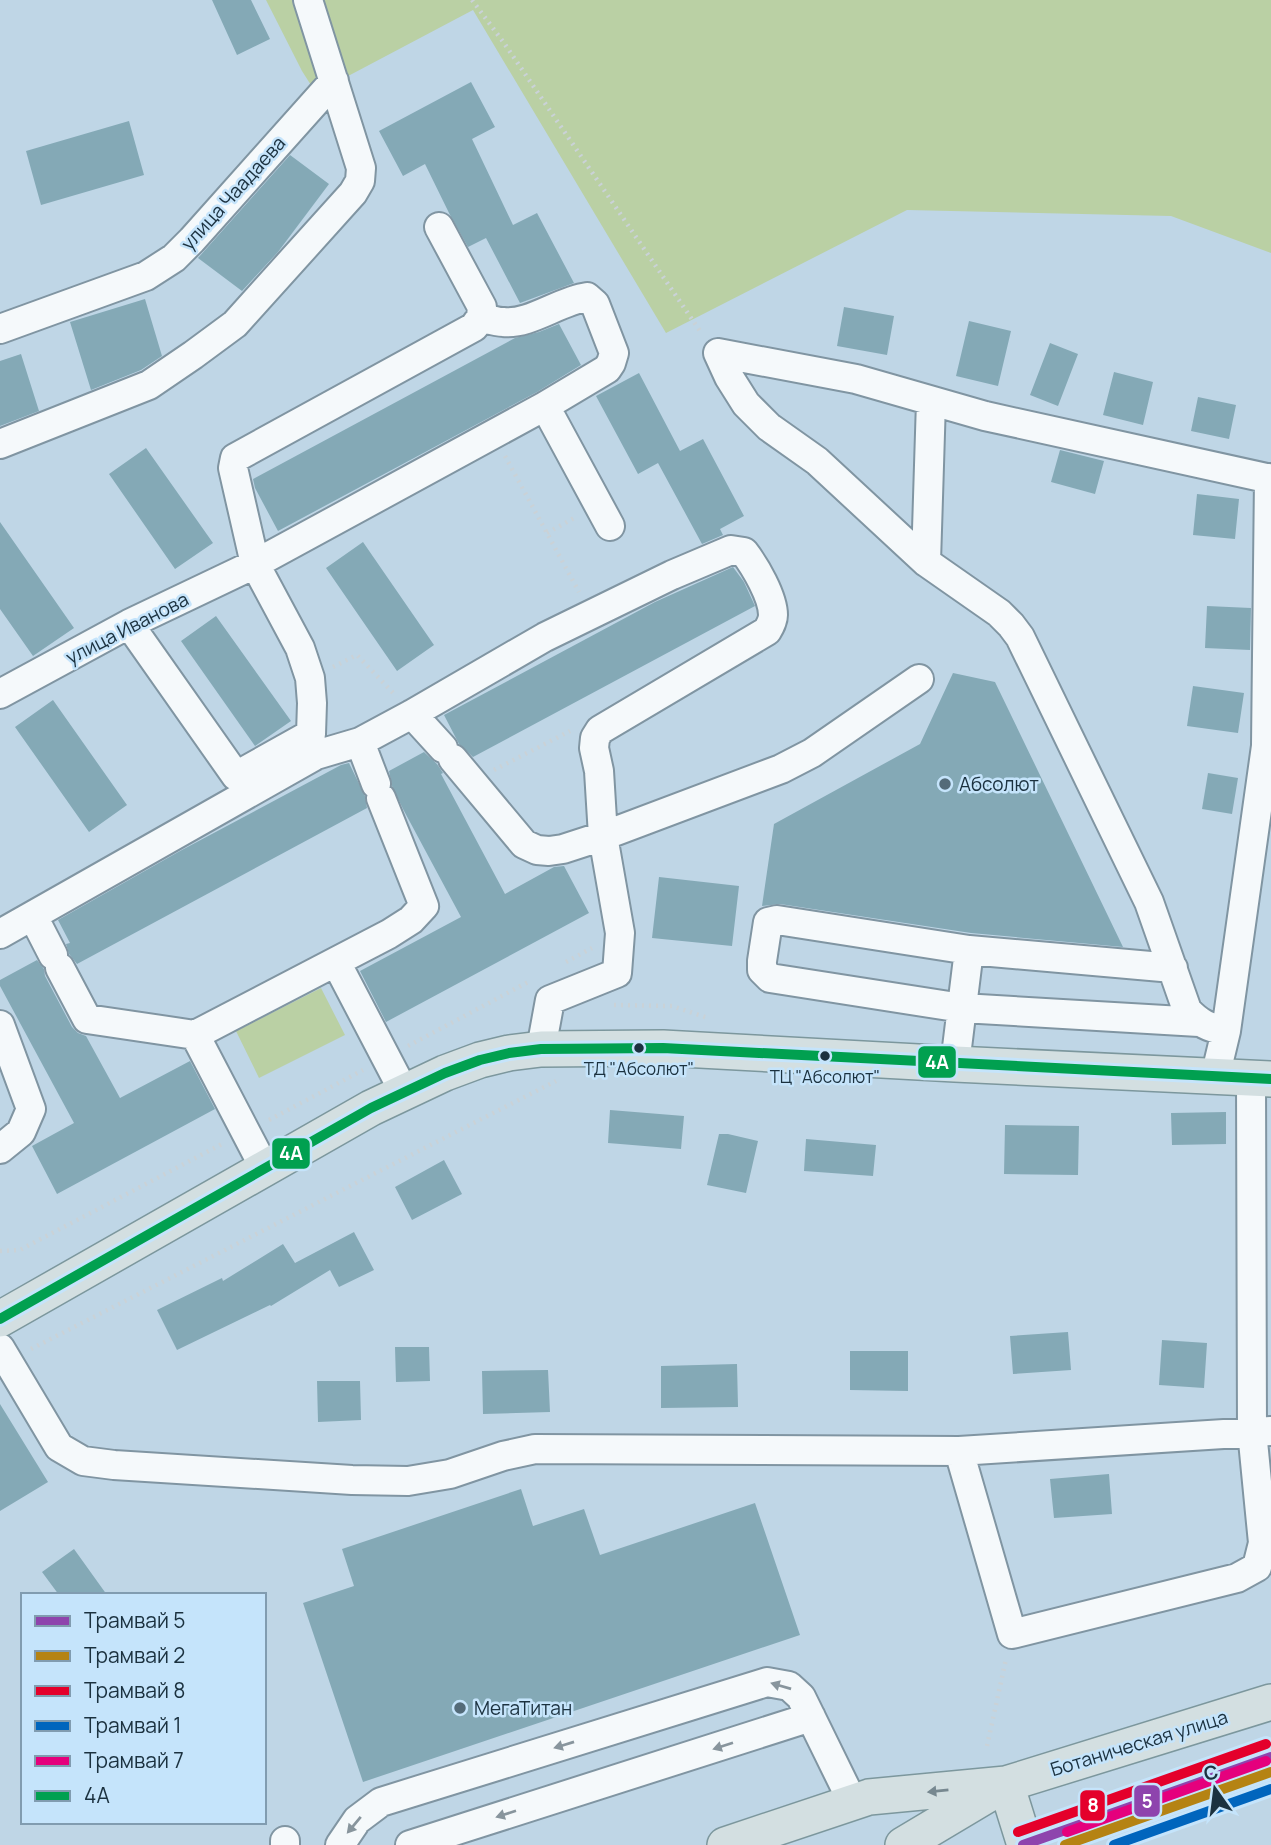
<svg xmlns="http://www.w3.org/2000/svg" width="1271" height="1845" viewBox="0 0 1271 1845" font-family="Manrope,sans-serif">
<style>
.green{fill:#bad0a4}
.building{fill:#84a9b6}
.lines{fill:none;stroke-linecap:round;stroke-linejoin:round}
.minor-casing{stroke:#8095a2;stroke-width:32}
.major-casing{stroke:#7c979d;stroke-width:38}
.path{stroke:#cad2d7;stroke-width:4.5;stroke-dasharray:2 5;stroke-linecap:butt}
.minor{stroke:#f5f9fb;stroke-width:28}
.major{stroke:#d3dfe1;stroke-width:35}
.bus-1-casing{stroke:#c5e4fb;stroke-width:16}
.bus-1{stroke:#01a050;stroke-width:10}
.tram-1-casing{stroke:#c5e4fb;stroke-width:16}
.tram-2-casing{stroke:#c5e4fb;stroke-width:16}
.tram-3-casing{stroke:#c5e4fb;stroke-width:16}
.tram-4-casing{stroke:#c5e4fb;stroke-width:16}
.tram-5-casing{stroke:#c5e4fb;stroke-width:16}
.tram-1{stroke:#8e44ad;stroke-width:10}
.tram-2{stroke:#b58313;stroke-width:10}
.tram-3{stroke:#e4002b;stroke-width:10}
.tram-4{stroke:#0065bd;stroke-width:10}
.tram-5{stroke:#e5007d;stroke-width:10}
.oneway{fill:#88959d}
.oneway2{fill:#778890}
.poi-dot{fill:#546b79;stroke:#c5e4fb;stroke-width:2.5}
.bus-dot{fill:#1b313f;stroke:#c5e4fb;stroke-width:2.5}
.labels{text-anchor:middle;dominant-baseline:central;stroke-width:5;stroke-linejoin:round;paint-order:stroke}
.bus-label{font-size:17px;fill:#1b313f;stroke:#c5e4fb}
.street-label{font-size:19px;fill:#1b313f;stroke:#c5e4fb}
.poi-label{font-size:19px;fill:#1b313f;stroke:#c5e4fb;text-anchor:start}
.line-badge{stroke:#c5e4fb;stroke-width:2.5}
.badge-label{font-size:19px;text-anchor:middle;font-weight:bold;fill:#fff}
</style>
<rect width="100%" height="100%" fill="#bfd6e6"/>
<path class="green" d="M 266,0 L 1271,0 L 1271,253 L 1171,216 L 907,210 L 666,333 L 473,10 L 316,93 L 302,71 Z
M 321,988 L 345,1035 L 259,1078 L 236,1031 Z"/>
<path class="building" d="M 212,0 L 251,0 L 270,39 L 237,55 Z
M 471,82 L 495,127 L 472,139 L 513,225 L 537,213 L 574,283 L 520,303 L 486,238 L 468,247 L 450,215 L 425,164 L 403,176 L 379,131 Z
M 129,121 L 144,175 L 41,205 L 26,151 Z
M 290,155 L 329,184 L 278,252 L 242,291 L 198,258 Z
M 145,299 L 162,356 L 141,370 L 91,390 L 70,322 Z
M 844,307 L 894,316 L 887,355 L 837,346 Z
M 969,321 L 1011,331 L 998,386 L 956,376 Z
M 559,324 L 581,365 L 537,392 L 278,531 L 255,488 L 253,479 L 515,338 L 539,332 Z
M 1050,343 L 1078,354 L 1058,406 L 1030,395 Z
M 21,354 L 39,411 L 0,426 L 0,361 Z
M 1114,372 L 1153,382 L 1143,425 L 1103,415 Z
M 639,373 L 680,451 L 703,439 L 744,516 L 720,529 L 723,535 L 702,544 L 658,463 L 638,474 L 596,396 Z
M 1198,397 L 1236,405 L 1229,439 L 1191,431 Z
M 146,448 L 213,543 L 175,569 L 109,474 Z
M 1060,450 L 1104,461 L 1095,494 L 1051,482 Z
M 1197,494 L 1239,499 L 1235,539 L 1193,535 Z
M 0,522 L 74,628 L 33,656 L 0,609 Z
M 363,542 L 434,645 L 397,671 L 326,568 Z
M 733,567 L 744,582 L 755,606 L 473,757 L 459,744 L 444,715 L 655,602 Z
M 1207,606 L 1251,608 L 1250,650 L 1205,648 Z
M 216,616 L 291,721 L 255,746 L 181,641 Z
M 953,673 L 995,682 L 1123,947 L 971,933 L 780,904 L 762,906 L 774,824 L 920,744 Z
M 1193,686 L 1244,693 L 1238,733 L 1187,726 Z
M 53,700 L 127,805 L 89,832 L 15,727 Z
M 424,752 L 437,764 L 443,773 L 441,774 L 505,894 L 554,867 L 564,866 L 589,913 L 386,1022 L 360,971 L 461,917 L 403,809 L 392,786 L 389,771 Z
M 349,763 L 365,796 L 367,808 L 77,964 L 69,954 L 66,944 L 70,943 L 58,920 L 180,851 L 341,765 Z
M 1208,773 L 1238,778 L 1232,814 L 1202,809 Z
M 659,877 L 739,886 L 732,946 L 652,938 Z
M 37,960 L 44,969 L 45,976 L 72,1027 L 78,1033 L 86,1036 L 120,1098 L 190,1061 L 215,1109 L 57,1194 L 32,1146 L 74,1123 L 0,986 L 0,980 Z
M 610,1110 L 684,1116 L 681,1149 L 608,1143 Z
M 1226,1112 L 1226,1144 L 1172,1145 L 1171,1113 Z
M 1005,1125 L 1079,1126 L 1078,1175 L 1004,1174 Z
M 719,1134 L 728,1134 L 758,1141 L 746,1193 L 707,1185 Z
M 806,1139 L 876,1145 L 873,1176 L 804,1171 Z
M 444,1160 L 462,1194 L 412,1220 L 395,1187 Z
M 354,1232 L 374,1270 L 339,1287 L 330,1270 L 271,1306 L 270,1305 L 177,1350 L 157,1310 L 222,1278 L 223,1281 L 283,1244 L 295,1263 Z
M 1068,1332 L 1071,1370 L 1013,1374 L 1010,1336 Z
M 1162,1340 L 1207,1343 L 1204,1388 L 1159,1385 Z
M 395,1347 L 429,1347 L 430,1381 L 396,1382 Z
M 850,1351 L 908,1351 L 908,1391 L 850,1390 Z
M 737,1364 L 738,1407 L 661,1408 L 661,1366 Z
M 548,1370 L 550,1412 L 483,1414 L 482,1371 Z
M 317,1381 L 360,1381 L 361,1420 L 318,1422 Z
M 0,1404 L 48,1482 L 0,1511 Z
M 1109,1474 L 1112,1514 L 1054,1518 L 1050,1479 Z
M 521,1489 L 533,1526 L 584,1509 L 600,1555 L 755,1503 L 800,1635 L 363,1782 L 303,1603 L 354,1586 L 342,1549 Z
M 74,1549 L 107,1595 L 59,1595 L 42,1572 Z"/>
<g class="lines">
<defs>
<path id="minor" d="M 481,317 C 488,319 496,322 503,322 C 530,325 559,301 587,297 L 595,304 L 614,353 L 611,363 L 607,369 L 545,406
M 0,329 L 146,276 L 174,258 L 192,240 L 334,81
M 718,353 L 729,377 L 746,404 L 769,427 L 817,461 L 926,562 L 999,613 L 1011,625 L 1020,637 L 1149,902 L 1187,1010 C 1199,1023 1209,1028 1226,1031
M 718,353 L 856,379 L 985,416 L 1271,479
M 0,444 L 149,385 L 193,355 L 235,324 L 353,193 L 360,181 L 361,168 L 308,0
M 926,562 L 931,401
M 129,624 L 236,776 L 311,734 L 312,703 L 310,678 L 300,648 L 255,564 L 233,468 L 235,458 L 474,327 L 481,317 L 482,307 L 439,227
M 0,694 L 129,624 L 255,564 L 545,406 L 610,526
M 412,714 L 443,748
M 360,742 L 376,784
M 453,759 L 524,844 L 537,850 L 549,851 L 563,849 L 603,836 L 781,769 L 812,753 L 919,679
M 33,916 L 53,955
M 0,934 L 316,755 L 360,742 L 412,714 L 545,637 L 672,575 L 731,550 L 744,552 C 755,566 773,597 773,615 C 773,621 770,626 767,631 L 600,730 L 595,738 L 594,748 L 599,771 L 603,836 L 620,933 L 617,973 L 550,1000 L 541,1049
M 969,950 L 777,920 L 768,922 L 762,961 L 762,970 L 770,978 L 962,1008 L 1199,1022
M 336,962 L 404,1092
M 60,968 L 87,1019 L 195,1035 L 265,1169
M 0,1025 L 31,1109 L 21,1132 L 0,1149
M 195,1035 L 389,934 L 411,920 L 424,906 L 381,798
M 955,1064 L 969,950 L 1173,968
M 1215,1077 L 1226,1031 L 1266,746 L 1269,478
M 0,1348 L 59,1447 L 83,1461 L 114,1465 L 352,1480 L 408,1481 L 450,1474 L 503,1456 L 535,1449 L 959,1451 L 1271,1431
M 959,1451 L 1012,1634 L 1237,1578 L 1257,1567 L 1263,1543 L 1252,1431 L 1251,1079
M 285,1841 L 285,1845
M 340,1845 L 357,1820 L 381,1802 L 767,1682 L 789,1686 L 801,1697 L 853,1803
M 410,1845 L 811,1717"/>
<path id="major" d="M 0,1319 L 371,1108 L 445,1073 L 480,1060 L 509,1053 L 541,1049 L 663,1048 L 955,1064 L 1271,1079
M 1006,1784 L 1025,1845
M 725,1845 L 869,1797 L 1006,1784 L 1271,1702
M 903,1845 L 997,1789"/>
</defs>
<use href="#minor" class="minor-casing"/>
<use href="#major" class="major-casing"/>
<path class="path" d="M 472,0 L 504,43 L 702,334
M 505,456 L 579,592
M 547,533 L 576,517
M 333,667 L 357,655 L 395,695
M 494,770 L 570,731
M 566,962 L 592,948
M 614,1005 L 672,1006 L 708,1018
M 408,1046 L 530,981
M 269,1120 L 363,1070
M 0,1251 L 20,1250 L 224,1143
M 31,1349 L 556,1081
M 987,1746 L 1006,1659"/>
<use href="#minor" class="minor"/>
<use href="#major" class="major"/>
<defs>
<path id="bus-1" d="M 0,1319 L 371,1108 L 445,1073 L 480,1060 L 509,1053 L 541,1049 L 663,1048 L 1271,1079"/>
</defs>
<use href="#bus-1" class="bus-1-casing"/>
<use href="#bus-1" class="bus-1"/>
<defs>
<path id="tram-1" d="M 1023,1845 L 1271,1757"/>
<path id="tram-2" d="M 1065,1845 L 1271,1772"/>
<path id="tram-3" d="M 1018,1832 L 1266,1744"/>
<path id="tram-4" d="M 1114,1845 L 1271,1789"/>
<path id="tram-5" d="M 1067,1832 L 1266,1761"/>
</defs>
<use href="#tram-1" class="tram-1-casing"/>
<use href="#tram-2" class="tram-2-casing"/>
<use href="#tram-3" class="tram-3-casing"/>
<use href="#tram-4" class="tram-4-casing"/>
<use href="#tram-5" class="tram-5-casing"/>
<use href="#tram-1" class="tram-1"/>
<use href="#tram-2" class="tram-2"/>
<use href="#tram-3" class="tram-3"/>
<use href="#tram-4" class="tram-4"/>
<use href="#tram-5" class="tram-5"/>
</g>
<defs><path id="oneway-solid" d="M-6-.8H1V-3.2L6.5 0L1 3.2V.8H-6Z" transform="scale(1.75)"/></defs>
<g class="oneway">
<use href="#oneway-solid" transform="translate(781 1686) rotate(-164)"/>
<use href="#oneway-solid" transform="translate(564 1745) rotate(163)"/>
<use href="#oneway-solid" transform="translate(723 1746) rotate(162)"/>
<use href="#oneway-solid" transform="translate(506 1814) rotate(162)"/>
<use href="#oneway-solid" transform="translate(354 1825) rotate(130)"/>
</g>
<use class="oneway2" href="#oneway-solid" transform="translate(938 1791) rotate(174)"/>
<g class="poi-dot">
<circle cx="945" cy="784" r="7"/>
<circle cx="460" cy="1708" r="7"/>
</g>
<g class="bus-dot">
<circle cx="639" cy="1048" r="6"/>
<circle cx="825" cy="1056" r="6"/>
</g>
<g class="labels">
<g class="bus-label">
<text x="639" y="1068">ТД "Абсолют"</text>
<text x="825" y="1076">ТЦ "Абсолют"</text>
</g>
<g class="street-label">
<text transform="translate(233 193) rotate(-48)">улица Чаадаева</text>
<text transform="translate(127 628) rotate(-27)">улица Иванова</text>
<text transform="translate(1139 1743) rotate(-17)">Ботаническая улица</text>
</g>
<g class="poi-label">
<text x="959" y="784">Абсолют</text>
<text x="474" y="1708">МегаТитан</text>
</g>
</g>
<g class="line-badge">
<rect x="917" y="1045" width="40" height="34" rx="7" fill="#01a050"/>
<rect x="271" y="1137" width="40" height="33" rx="7" fill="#01a050"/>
<rect x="1133" y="1784" width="28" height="34" rx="7" fill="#8e44ad"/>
<rect x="1079" y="1789" width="27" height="33" rx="7" fill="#e4002b"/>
</g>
<g class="badge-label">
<text x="937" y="1069">4А</text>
<text x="291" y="1160">4А</text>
<text x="1147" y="1808">5</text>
<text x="1093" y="1812">8</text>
</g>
<rect x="21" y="1593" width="245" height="231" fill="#c5e4fb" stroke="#819cb0" stroke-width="2"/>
<rect x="35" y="1616" width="35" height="10" fill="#8e44ad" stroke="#819cb0" stroke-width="2"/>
<text x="84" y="1628" font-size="21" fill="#1b313f">Трамвай 5</text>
<rect x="35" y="1651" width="35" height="10" fill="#b58313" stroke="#819cb0" stroke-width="2"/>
<text x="84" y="1663" font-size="21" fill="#1b313f">Трамвай 2</text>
<rect x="35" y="1686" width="35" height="10" fill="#e4002b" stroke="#819cb0" stroke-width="2"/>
<text x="84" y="1698" font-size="21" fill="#1b313f">Трамвай 8</text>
<rect x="35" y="1721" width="35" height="10" fill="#0065bd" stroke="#819cb0" stroke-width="2"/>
<text x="84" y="1733" font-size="21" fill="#1b313f">Трамвай 1</text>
<rect x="35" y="1756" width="35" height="10" fill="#e5007d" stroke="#819cb0" stroke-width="2"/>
<text x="84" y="1768" font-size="21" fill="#1b313f">Трамвай 7</text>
<rect x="35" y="1791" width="35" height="10" fill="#01a050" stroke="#819cb0" stroke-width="2"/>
<text x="84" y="1803" font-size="21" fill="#1b313f">4А</text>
<g transform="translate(1215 1789) rotate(346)" stroke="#c5e4fb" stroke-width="5" paint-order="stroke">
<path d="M0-5L12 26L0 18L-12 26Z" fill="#1b313f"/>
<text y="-10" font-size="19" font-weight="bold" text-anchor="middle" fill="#1b313f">С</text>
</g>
</svg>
